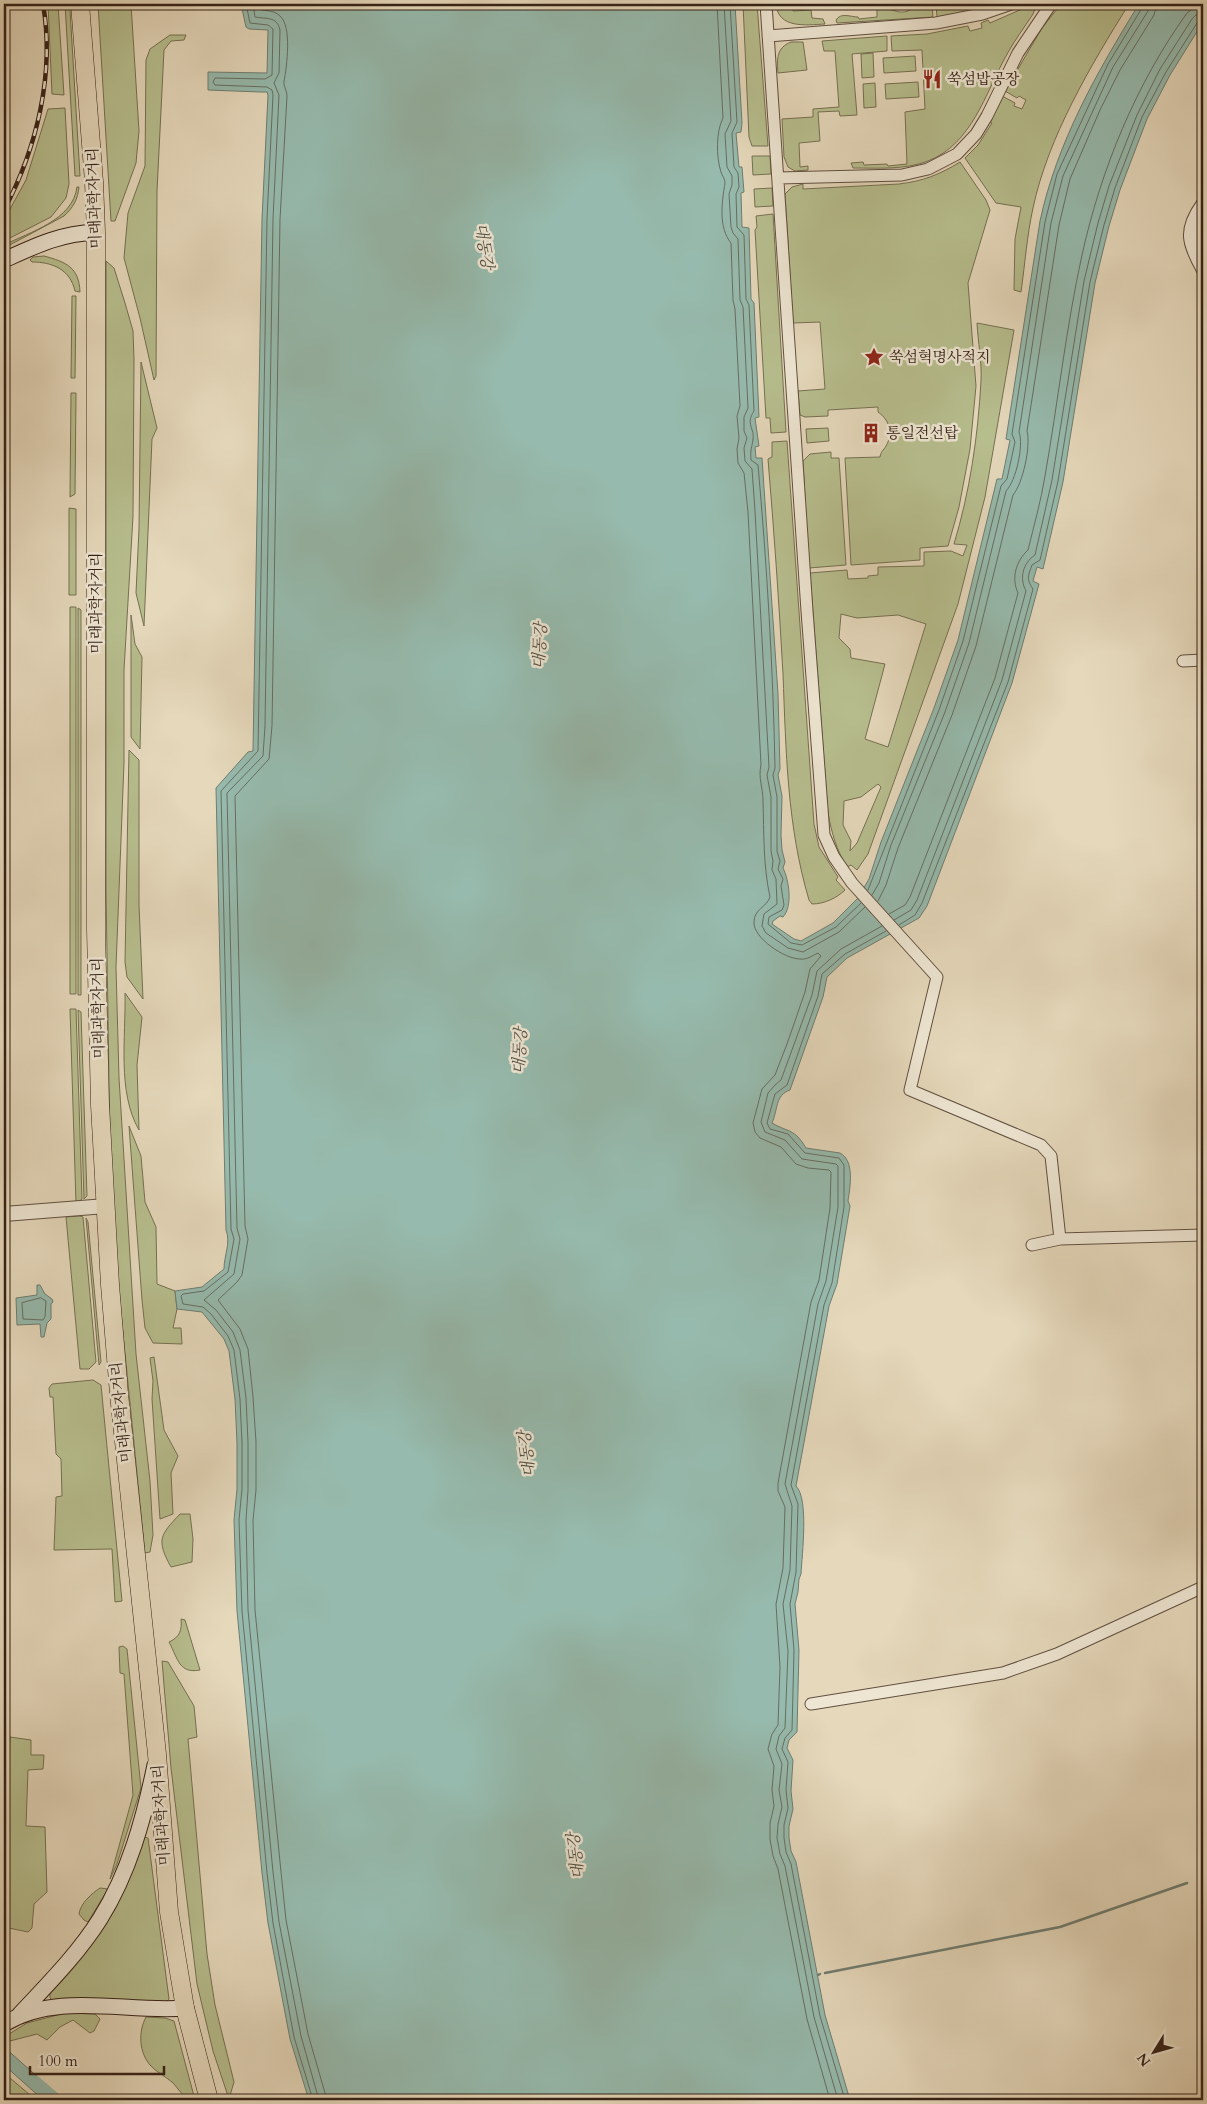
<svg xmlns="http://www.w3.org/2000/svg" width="1207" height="2104" viewBox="0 0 1207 2104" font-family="Cardo,'Noto Serif KR',serif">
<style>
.green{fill:#b7be8e;stroke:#767052;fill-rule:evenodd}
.water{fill:#96baad;stroke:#6f7d71}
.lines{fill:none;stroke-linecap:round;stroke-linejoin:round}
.shore{stroke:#666e62;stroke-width:1}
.stream{stroke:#6f7d71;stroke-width:2.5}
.canal{stroke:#96baad;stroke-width:10}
.minor-casing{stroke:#614f40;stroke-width:13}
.tertiary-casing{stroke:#614f40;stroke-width:16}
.secondary-casing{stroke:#352117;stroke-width:17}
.primary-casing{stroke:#352117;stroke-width:19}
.trunk-casing{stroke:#352117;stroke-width:19}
.minor{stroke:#eee6d3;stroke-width:11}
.tertiary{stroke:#eee6d3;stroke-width:14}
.secondary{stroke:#eee6d3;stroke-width:15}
.primary{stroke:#e5d8bb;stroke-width:18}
.trunk{stroke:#e5d8bb;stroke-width:18}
.rail-casing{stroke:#352117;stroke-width:4.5}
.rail{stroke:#eee6d3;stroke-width:2.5;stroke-dasharray:8;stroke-linecap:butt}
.labels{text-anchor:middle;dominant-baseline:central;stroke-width:5;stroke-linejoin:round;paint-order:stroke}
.poi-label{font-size:15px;fill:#352117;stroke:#eee6d3;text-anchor:start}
.street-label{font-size:15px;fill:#352117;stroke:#eee6d3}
.water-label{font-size:16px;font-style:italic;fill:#524f44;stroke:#eee6d3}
</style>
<rect width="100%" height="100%" fill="#e5d8bb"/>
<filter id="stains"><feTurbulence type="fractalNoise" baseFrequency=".004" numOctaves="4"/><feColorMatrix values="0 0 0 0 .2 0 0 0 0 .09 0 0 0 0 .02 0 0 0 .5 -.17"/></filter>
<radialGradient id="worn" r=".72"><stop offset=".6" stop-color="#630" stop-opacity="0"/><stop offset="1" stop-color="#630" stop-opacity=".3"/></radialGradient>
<path class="green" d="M 48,4 L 58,4 L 64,95 L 52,94 Z
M 65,4 L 69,4 L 70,10 L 80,176 L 75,176 Z
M 98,4 L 131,4 L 139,131 L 136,163 L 115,221 L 111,221 Z
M 743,4 L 757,4 L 768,146 L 752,146 L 749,137 Z
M 776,4 L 791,4 L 793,11 L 811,10 L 812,18 L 823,19 L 825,24 C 806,25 778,29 776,4 Z
M 918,4 L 932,4 L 933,17 L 837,23 L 836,20 C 841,12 851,17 858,17 L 859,19 L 877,17 L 877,8 C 896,7 901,20 918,4 Z
M 936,4 L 939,4 L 940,8 L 954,8 L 954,4 L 989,4 L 970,11 L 937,17 Z
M 1061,4 L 1129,4 C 1091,65 1048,137 1033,208 C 1027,235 1025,264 1021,292 L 1014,290 L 1015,239 L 1021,207 L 996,203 L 965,158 L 978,145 L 992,123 L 990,122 L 1002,96 L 1015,103 L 1014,106 L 1022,109 L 1026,100 L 1019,96 L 1017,98 L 1005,91 L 1042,28 Z
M 1029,6 L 1033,6 L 1035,9 L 1033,14 C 1024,28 1014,41 1006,56 C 985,94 972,144 928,161 C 905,170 878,168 853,168 L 851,163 L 863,162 L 864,165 L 887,164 L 888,166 L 907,164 L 905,112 L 925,109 L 922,50 L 892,51 L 891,36 L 927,34 L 968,26 L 970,31 L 982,28 L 981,23 L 988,20 L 990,23 Z
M 170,35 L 186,35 L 184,40 L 171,41 L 164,50 L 157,191 L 156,376 L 154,380 L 140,318 L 124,258 L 128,213 L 145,166 L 146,60 L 150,49 Z
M 887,36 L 887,51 L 852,54 L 857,115 L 840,116 L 839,111 L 818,112 L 820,141 L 799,143 L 800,167 L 808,166 L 808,170 L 795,171 L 788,167 L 784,157 L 782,119 L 813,117 L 813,109 L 839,107 L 835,51 L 824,51 L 822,41 Z
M 791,42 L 803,42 L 807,70 L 778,73 C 777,59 776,48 791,42 Z
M 873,53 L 874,77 L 862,78 L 861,54 Z
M 915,56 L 916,71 L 884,73 L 883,58 Z
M 918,82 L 919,97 L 886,99 L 885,84 Z
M 875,83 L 876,107 L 864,108 L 863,84 Z
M 65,108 L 69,184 L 66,198 L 51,217 L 4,241 L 4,220 L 26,180 L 48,109 Z
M 752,156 L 770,156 L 771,174 L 753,175 Z
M 960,162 L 986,200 L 990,210 L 968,283 L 976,386 L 970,449 L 959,507 L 948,546 L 920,548 L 920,560 L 851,565 L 845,458 L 880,457 C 881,451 883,451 886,446 C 893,434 890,420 878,412 L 878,407 L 828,410 L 828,416 L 805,417 L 800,415 L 798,391 L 825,389 L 820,322 L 793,323 L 785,194 L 792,187 L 803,184 L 803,189 L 899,184 C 923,181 939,175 960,162 Z
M 77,187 L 79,187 C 78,199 73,208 64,216 L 4,248 L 4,245 C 30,232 73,220 77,187 Z
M 772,188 L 773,206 L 755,207 L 754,189 Z
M 773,214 L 786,432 L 771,433 L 770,418 L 766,418 L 755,230 L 757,227 L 756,216 Z
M 44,256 C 66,262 79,267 80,292 L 75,291 C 70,269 52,262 32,262 L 30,260 L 33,257 Z
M 106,261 L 114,268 L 125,303 L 133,331 L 134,359 L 133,516 L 124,670 L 124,763 L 116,967 L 119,1078 L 136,1354 L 150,1481 L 153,1535 L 150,1552 L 145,1553 L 118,1283 L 110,1142 L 106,890 Z
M 72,296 L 76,296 L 75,378 L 71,378 Z
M 977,323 L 1014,330 L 985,497 L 958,604 L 868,854 L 857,870 L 851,865 L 847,867 C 836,849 832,834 828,813 L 810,573 L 847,570 L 848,579 L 868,578 L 868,576 L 878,575 L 878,567 L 924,566 L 924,552 L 951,551 L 963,556 L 967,545 L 954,544 C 970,491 978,436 981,381 C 982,362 978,342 977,323 ZM 841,614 L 857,618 L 898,615 L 926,624 L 888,747 L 865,739 L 885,664 L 851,658 L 850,649 L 839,638 ZM 878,784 L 881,787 L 857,843 L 850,851 L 851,841 L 843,825 L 844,801 L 861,797 Z
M 141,362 L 157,428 L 152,439 L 144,626 L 136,593 L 139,529 Z
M 71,393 L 76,393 L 75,494 L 70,497 Z
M 828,428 L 829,441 L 807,443 L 806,429 Z
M 787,441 L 814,824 L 819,847 L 838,877 L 836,880 L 845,890 C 837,898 824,904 812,904 L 809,900 C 787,826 786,751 783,674 C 779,602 774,531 768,459 L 772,457 L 772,442 Z
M 831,452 L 831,458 L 839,458 L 846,565 L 809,568 L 803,461 L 810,454 Z
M 69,508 L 76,509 L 76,595 L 69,595 Z
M 70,607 L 76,607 L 76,994 L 70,994 Z
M 78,608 L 81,610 L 81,995 L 78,995 Z
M 131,615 L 135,644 L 142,657 L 140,749 L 131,737 Z
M 129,750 L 139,760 L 139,905 L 143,999 L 127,977 L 125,962 Z
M 125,993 L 142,1017 L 137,1065 L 139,1130 C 117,1092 126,1037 125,993 Z
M 70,1009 L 76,1009 L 82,1199 L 76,1204 Z
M 78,1010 L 81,1012 L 87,1196 L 84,1199 Z
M 129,1126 L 141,1156 L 145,1202 L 156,1227 L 157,1284 L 175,1291 L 177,1309 L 173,1328 L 181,1328 L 182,1344 L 153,1343 L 145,1328 L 142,1300 Z
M 80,1216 L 83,1217 L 96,1362 L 89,1369 L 80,1369 L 66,1217 Z
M 86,1218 L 88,1222 L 101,1362 L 99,1365 Z
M 154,1357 L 164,1430 L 178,1456 L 171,1473 L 173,1514 L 160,1519 L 152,1399 L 153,1381 L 150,1358 Z
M 93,1380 L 101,1385 L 122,1601 L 115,1602 L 112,1549 L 54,1550 L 56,1497 L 62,1496 L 61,1459 L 56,1454 L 53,1397 L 50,1397 L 49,1388 L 52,1384 Z
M 180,1514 L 190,1514 L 193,1539 L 192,1562 L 171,1567 C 156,1540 160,1535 180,1514 Z
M 181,1619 L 185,1620 L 200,1670 C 179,1674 178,1659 169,1642 C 180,1637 182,1630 181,1619 Z
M 123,1646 L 127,1649 L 141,1788 L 117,1864 L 110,1879 L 133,1795 L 124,1674 L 120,1673 L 119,1647 Z
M 162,1661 L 168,1662 L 194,1706 L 197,1737 L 188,1739 L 207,1954 L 215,2005 L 234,2082 L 229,2099 L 213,2051 L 197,1984 L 171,1768 Z
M 10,1737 L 31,1740 L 31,1755 L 44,1755 L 43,1769 L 28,1770 L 26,1826 L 45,1827 L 47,1892 L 34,1904 L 32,1928 L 28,1932 L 4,1927 L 4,1818 Z
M 144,1837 L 148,1838 L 169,1999 L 166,2002 L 54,2002 L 50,1998 L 50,1991 Z
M 100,1888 L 108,1889 L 88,1922 L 84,1920 L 79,1914 C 80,1904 92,1893 100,1888 Z
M 65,2013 L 95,2014 L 100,2019 L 94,2031 L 90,2033 L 73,2020 L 60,2027 L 47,2040 L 37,2034 L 6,2042 L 4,2040 L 4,2037 L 27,2023 Z
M 146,2017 L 165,2018 L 174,2021 L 195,2100 C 184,2100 179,2089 172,2082 C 165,2076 156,2072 150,2065 C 139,2052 138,2032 146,2017 Z
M 4,2073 L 36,2100 L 16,2100 L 4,2092 Z"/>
<path class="water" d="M 241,4 L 735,4 L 742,123 L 741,132 L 736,133 L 739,167 L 742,167 L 744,192 L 741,193 L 742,227 L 749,228 L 751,299 L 754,303 L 759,417 L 755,418 L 759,446 L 755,447 L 756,458 L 762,458 L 778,694 L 780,769 L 778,775 L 782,796 L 781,835 L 782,850 L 785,862 L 783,868 C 789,880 793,906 783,917 L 780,916 L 773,921 L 772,924 L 794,939 L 801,941 L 833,923 L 858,898 L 869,879 L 881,842 L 934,708 L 958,640 L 997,479 L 1002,479 L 1010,440 L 1006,439 L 1040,221 C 1057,142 1097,72 1139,4 L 1203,4 L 1203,22 L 1170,75 L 1147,119 L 1120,190 L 1109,226 L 1095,283 L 1063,482 L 1043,569 L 1037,567 L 1033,581 L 1039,584 L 1012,683 L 927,906 L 919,918 L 847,958 L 827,977 L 823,997 L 790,1090 C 775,1095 778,1110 772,1123 C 789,1133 794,1128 806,1148 L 840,1153 C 855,1161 850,1187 848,1201 L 850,1206 L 837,1284 L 829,1306 L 796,1486 C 809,1499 802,1554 801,1574 L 799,1579 L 798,1592 L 795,1604 L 799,1650 L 797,1732 L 789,1740 L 787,1748 L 793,1760 L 791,1791 L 793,1809 L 789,1826 L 789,1838 L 791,1851 L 796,1862 L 825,2015 L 850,2100 L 309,2100 L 290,2039 L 268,1923 L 262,1873 L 237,1611 L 234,1520 L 237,1489 L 237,1443 L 235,1399 L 229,1351 L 224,1339 L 202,1312 L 177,1309 L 175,1291 L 202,1287 L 224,1269 C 224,1255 231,1243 226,1230 L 216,788 L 248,752 L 253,751 L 262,219 L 268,95 L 267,92 L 260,92 L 208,90 L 208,72 L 267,73 L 268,30 L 249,29 L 246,27 Z
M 37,1285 L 40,1285 L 45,1294 L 52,1299 L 53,1302 L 51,1304 L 51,1319 L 47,1323 L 44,1337 L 41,1337 L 40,1324 L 17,1325 L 16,1298 L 37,1295 Z
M 4,2047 L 49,2087 L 41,2098 L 4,2065 Z"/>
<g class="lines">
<path class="shore" d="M 246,4 L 250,23 L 268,25 L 273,29 L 272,75 L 265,79 L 215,78 L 213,82 L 215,85 L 267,87 L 272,90 L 273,95 L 267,219 L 258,751 L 221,791 L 231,1229 L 234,1239 L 228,1272 L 204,1291 L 183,1294 L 181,1296 L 183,1304 L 203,1307 L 211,1314 L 228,1336 L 234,1350 L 240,1399 L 242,1443 L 242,1489 L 239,1520 L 242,1611 L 267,1873 L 273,1923 L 294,2037 L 313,2100
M 253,4 L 255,17 C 266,19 277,16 280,30 L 279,73 L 274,83 L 279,95 L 273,219 L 265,726 L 263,756 L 227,793 L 237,1228 L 240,1239 L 234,1274 L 204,1300 L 216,1310 L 233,1332 L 240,1350 L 246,1398 L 248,1442 L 248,1490 L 246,1520 L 248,1610 L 273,1872 L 279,1922 L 301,2036 L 319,2100
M 260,4 L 262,10 C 269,11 275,11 280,16 C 292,26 287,66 284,81 C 283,85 287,91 287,96 L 280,219 L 272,726 L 269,759 L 235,796 L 245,1226 L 248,1239 L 242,1275 L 237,1282 L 218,1300 L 240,1329 L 248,1349 L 253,1397 L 256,1442 L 256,1490 L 253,1520 L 255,1610 L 281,1872 L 286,1920 L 308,2034 L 327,2100
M 717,4 L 723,118 C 716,131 716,157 721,172 C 722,176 725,178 725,183 C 722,202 718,227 731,243 L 733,300 L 735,309 L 740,406 L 737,416 L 739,438 L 737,449 L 738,463 L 744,473 L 748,512 L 761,765 C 758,778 763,788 763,800 C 764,833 763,865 770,897 C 767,907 754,909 754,922 C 753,938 785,959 800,959 C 806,960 812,956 818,953 L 821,956 L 810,969 L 805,992 L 787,1044 L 775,1075 L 762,1089 L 753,1123 L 755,1132 L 760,1138 L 781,1147 L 796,1164 L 808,1168 L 829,1170 L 831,1172 L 830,1208 L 819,1280 L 811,1302 L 778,1483 L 778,1491 L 785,1507 L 783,1568 L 776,1604 L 780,1667 L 778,1725 L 772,1734 L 768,1749 L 774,1766 L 772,1790 L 774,1806 L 770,1823 L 770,1839 L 773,1856 L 778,1869 L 807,2019 L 830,2100
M 724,4 L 731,121 L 725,134 L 727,167 L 732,176 L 732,185 L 729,194 L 731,227 L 733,233 L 738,239 L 740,300 L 743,307 L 748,408 L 744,417 L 744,431 L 747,438 L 744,448 L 745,461 L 752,469 L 755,511 L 769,767 L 767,775 L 771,797 L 771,851 L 773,861 L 772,870 L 776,879 L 777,904 L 764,914 L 762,926 L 766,933 L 788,948 L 803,952 L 839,932 L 865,907
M 730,4 L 737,122 L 732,133 L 734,167 L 738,173 L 739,187 L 736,194 L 737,227 L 744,235 L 746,299 L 749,305 L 754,411 C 745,424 755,429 753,439 C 752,448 750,449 751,460 L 758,465 C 767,566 773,667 775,768 L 773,775 L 777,797 L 777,851 L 780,861 L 778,869 L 783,879 L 781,886 L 784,905 L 782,910 L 769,917 L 768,924 L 791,943 L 802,945 L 836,927 L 861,903
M 868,890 L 939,710 L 963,641 L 1001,486 L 1007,479 L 1015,442 L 1012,434 L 1045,222 L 1057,174 L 1108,64 L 1142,8 L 1143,4
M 872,895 L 879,883 L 891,845 L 945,712 L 969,643 L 1006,491 C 1016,481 1024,445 1019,432 L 1051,223 L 1063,176 L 1113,67 L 1148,11 L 1149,4
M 878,901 L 886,885 L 898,848 L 952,715 L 976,646 L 1013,495 C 1023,483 1031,446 1027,431 L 1059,225 L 1070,179 L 1100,110 L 1120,70 L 1154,15 L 1157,4
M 889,914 L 905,905 L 910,897 L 995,678 L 1018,593 C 1011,578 1016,561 1028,550 C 1034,525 1041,501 1045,476 C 1058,402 1066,328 1082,255 C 1101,169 1136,84 1187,13 L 1195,7 L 1203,6
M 894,920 L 911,910 L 917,900 L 1002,680 L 1026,591 C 1019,578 1023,563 1035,555 L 1052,480 L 1084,281 L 1098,223 L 1109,186 L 1137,115 L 1160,69 L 1192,19 L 1196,15 L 1203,14
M 899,925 L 915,915 L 922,903 L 1008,682 L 1033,589 C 1026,579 1028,576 1032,565 L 1040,560 L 1058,481 L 1090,282 L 1104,225 L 1115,188 L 1142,117 L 1166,72 L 1197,23 L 1203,20
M 41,1298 L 46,1301 L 45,1317 L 43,1320 L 23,1319 L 22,1303 Z
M 838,2100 L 814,2017 L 785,1866 L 780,1854 L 777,1838 L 778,1824 L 782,1807 L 779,1790 L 782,1764 L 776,1749 L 779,1736 L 785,1728 L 788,1651 L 783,1604 L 790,1570 L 792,1506 L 785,1484 L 818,1304 L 826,1281 L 838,1207 L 838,1166 L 836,1164 L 802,1159 L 785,1140 L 765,1132 L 761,1122 L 768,1093 L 775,1085 L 781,1080 L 812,995 L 817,971 L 841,949 L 882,926
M 845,2100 L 820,2016 L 791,1864 L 786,1852 L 784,1838 L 784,1825 L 788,1808 L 786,1790 L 788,1762 L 782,1749 L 785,1738 L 792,1730 L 794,1650 L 790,1604 L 796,1572 L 798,1504 L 791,1485 L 824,1305 L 832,1283 L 844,1207 L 844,1165 L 839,1158 L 805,1153 L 788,1134 L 770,1129 L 767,1123 L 775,1094 L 787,1085 L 818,996 L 822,974 L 845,954 L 886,931"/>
<path class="stream" d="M 825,1973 L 1060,1927 L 1187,1883
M 818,1975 L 820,1974"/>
<path class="canal" d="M 36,2081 L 58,2100"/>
<defs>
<path id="minor" d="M 766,4 L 807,611 L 824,835 L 834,857 L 852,883 L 937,977 L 910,1090 L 1041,1145 L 1051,1156 L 1060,1239
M 768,36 L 936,23 L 982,14 L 1011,4
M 778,178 L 902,175 L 928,169 L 957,154 L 976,134 L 987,116 L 1018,53 L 1051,4
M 1183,661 L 1203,660
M 1032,1245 L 1060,1239 L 1203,1235
M 811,1704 L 1003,1673 L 1057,1654 L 1203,1587"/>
<path id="tertiary" d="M 1203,205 C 1185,230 1189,243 1203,268
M 4,1214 L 106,1206"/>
<path id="secondary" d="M 4,260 C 37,245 59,234 96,232
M 19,2015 C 48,1984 78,1954 100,1919 C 129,1873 144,1818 155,1765
M 4,2024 C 58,1991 125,2013 185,2008"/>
<path id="primary" d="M 80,4 L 94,182 L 96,232 L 96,929 L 100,1105 L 110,1285 L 119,1394 L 157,1754 L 169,1912 L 185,2008"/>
<path id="trunk" d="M 185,2008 L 209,2100"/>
</defs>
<use href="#minor" class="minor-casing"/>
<use href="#tertiary" class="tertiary-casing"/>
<use href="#secondary" class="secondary-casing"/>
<use href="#primary" class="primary-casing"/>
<use href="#trunk" class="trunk-casing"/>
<use href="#minor" class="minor"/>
<use href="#tertiary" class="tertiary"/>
<use href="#secondary" class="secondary"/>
<use href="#primary" class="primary"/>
<use href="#trunk" class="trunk"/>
<defs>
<path id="rail" d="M 4,210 C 37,148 55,73 43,4"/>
</defs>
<use href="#rail" class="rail-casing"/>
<use href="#rail" class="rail"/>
</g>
<defs>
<symbol id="restaurant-bare" viewBox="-9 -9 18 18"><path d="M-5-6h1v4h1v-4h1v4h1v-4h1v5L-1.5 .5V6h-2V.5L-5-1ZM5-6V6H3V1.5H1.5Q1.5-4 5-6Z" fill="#8f2418" stroke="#eee6d3" stroke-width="2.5" paint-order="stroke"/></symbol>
<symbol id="sight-bare" viewBox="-9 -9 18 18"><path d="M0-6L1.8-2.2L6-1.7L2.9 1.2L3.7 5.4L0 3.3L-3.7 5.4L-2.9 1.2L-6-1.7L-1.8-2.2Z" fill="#8f2418" stroke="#eee6d3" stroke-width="2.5" paint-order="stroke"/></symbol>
<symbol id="building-bare" viewBox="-9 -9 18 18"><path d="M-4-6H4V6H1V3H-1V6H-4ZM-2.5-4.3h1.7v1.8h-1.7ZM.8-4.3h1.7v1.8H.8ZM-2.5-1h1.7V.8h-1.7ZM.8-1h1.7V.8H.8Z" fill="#8f2418" stroke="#eee6d3" stroke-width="2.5" paint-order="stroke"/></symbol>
</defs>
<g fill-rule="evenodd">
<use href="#restaurant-bare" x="918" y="65" width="28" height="28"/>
<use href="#sight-bare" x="860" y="343" width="28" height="28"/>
<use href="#building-bare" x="857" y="419" width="28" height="28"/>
</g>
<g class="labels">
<g class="poi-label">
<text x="947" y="79">쑥섬밥공장</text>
<text x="889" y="357">쑥섬혁명사적지</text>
<text x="886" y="433">통일전선탑</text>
</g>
<g class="street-label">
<text transform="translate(94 198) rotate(-92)">미래과학자거리</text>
<text transform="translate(96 603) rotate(-90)">미래과학자거리</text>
<text transform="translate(98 1008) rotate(-91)">미래과학자거리</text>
<text transform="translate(121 1412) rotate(-96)">미래과학자거리</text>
<text transform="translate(161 1815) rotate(-94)">미래과학자거리</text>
</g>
<g class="water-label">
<text transform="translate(484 246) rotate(81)">대동강</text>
<text transform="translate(540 646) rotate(-87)">대동강</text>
<text transform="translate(520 1051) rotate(-87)">대동강</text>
<text transform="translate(527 1454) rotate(-97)">대동강</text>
<text transform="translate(576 1856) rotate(-97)">대동강</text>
</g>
</g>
<rect width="1207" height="2104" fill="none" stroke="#e5d8bb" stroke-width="20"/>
<rect x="5" y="5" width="1197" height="2094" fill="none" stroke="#352117" stroke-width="2.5"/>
<rect x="10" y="10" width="1187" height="2084" fill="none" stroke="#352117"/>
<g transform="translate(1154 2052) rotate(233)" stroke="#eee6d3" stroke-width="4" paint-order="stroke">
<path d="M0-4L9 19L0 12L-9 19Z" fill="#352117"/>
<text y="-8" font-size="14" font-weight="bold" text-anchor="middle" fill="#352117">N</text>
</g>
<path d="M30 2066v8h134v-8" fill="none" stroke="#352117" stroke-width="2.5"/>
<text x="38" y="2066" font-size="15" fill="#352117" stroke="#eee6d3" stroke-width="4" paint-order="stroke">100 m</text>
<rect width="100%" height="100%" filter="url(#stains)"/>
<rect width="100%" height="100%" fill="url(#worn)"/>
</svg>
